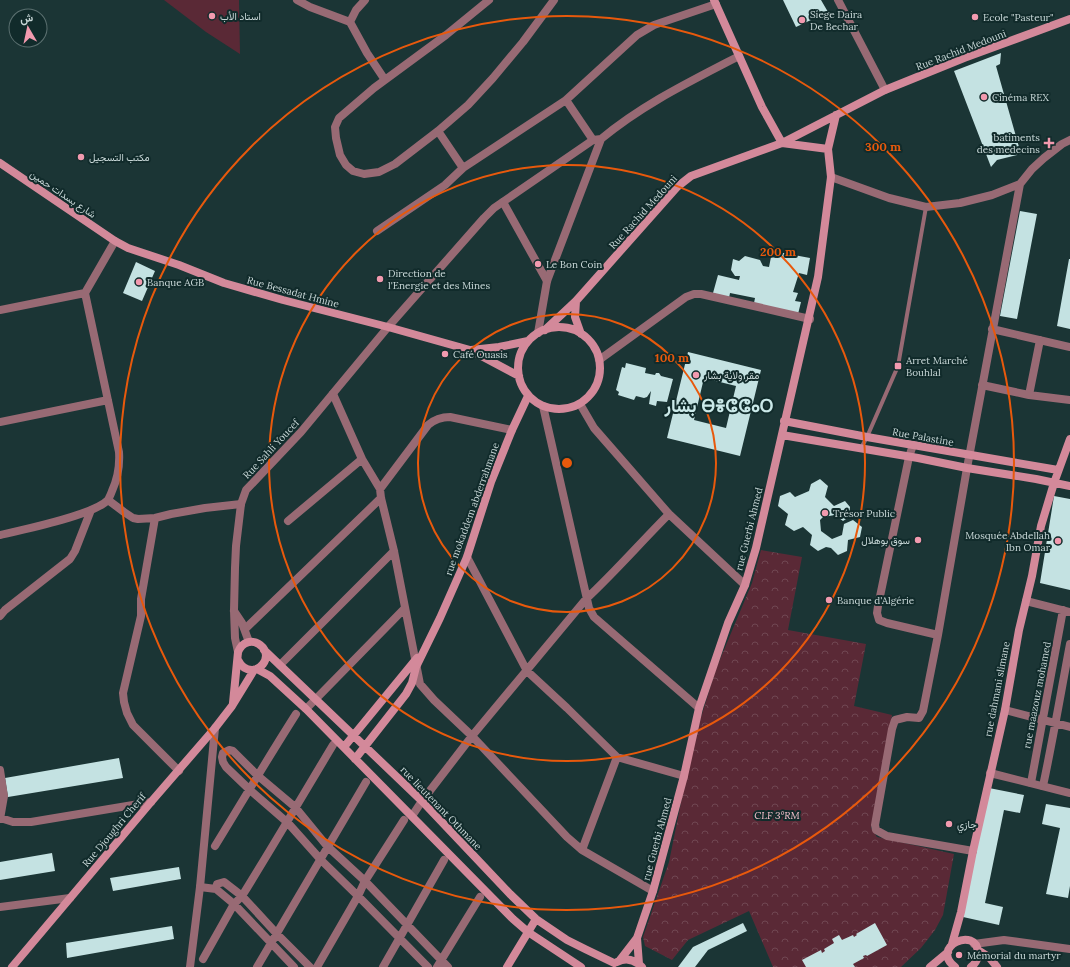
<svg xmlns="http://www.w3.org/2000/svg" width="1070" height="967" viewBox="0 0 1070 967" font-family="Lora,Vazirmatn,'Noto Sans Tifinagh',serif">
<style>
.grass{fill:#5a2936}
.park{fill:url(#park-crowns)}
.building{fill:#c4e2e2;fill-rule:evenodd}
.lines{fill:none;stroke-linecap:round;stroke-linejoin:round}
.service{stroke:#986a74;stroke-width:4}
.minor{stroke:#986a74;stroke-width:8}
.tertiary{stroke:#986a74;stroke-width:8}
.secondary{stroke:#d3899a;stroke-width:8}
.ring{fill:none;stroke:#e8590c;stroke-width:2}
.poi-dot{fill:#f29aaf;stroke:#112b2b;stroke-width:1.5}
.labels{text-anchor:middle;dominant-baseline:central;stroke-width:4;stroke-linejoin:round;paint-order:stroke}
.poi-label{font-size:10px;fill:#c9d8d8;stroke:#112b2b;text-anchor:start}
.street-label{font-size:10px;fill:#c9d8d8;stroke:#112b2b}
.park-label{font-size:10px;font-style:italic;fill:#f9c3ce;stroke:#112b2b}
.town-label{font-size:18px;font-weight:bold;fill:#cbe9e9;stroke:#112b2b}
.centre{fill:#e8590c;stroke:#112b2b;stroke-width:2}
.ring-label{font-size:12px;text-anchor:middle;font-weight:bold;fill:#e8590c;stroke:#112b2b;stroke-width:4;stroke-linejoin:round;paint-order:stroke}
</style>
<defs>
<pattern id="park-crowns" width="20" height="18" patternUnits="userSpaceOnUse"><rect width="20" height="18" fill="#5a2936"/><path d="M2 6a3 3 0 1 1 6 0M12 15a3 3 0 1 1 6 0" fill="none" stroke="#704752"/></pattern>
</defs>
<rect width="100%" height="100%" fill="#1b3535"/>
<path class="grass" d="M 164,0 L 239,0 L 240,54 L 206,32 Z"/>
<path class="park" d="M 761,550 L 802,557 L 788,630 L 866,644 L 854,706 L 892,715 L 871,828 L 877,837 L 954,854 L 943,915 L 935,930 L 921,948 L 901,967 L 773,967 L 749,911 L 688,940 L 672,960 L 645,946 L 643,937 L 669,862 L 693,743 L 716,669 L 752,583 Z"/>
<path class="building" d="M 783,0 L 821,0 L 828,12 L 796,27 Z
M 1001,53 L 1000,64 L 996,66 L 1021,154 L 997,160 L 991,167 L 954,71 Z
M 1020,211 L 1037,214 L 1017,319 L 1000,316 Z
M 778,252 L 810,258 L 807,275 L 799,273 L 793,292 L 798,293 L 795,301 L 801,302 L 798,314 L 754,303 L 755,298 L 730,293 L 729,298 L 713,293 L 718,275 L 739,280 L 740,276 L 735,276 L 731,270 L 733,259 L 739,261 L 745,256 L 760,260 L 763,266 L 769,267 L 771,257 L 776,258 Z
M 1069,259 L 1070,259 L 1070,329 L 1057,326 Z
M 136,262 L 155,271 L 142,301 L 123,293 Z
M 688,352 L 761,370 L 740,456 L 667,438 ZM 704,378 L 736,386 L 726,428 L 694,420 Z
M 626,363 L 646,368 L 645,373 L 655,375 L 656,373 L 659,373 L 661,376 L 673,379 L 667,402 L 657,401 L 656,406 L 649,404 L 651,391 L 647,397 L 644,398 L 636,396 L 634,400 L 618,395 L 619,392 L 616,390 L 622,367 L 625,368 Z
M 820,479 L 828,486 L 825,497 L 834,506 L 845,501 L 850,507 L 849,517 L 843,521 L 835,515 L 823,517 L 820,520 L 821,531 L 832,539 L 842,535 L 844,524 L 853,520 L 862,527 L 860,537 L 848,540 L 847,551 L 838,555 L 831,548 L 826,547 L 818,551 L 810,545 L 812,535 L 803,527 L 794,531 L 785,525 L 788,514 L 778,506 L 780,496 L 790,492 L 795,497 L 809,491 L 811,484 Z
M 1054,496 L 1070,499 L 1070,590 L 1040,583 Z
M 119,758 L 123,778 L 8,797 L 5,778 Z
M 989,788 L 1024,795 L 1020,813 L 1004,810 L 985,903 L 1003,907 L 999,925 L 963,917 Z
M 1046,804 L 1070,808 L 1070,886 L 1068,898 L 1046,894 L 1060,828 L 1042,824 Z
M 52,853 L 55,871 L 0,880 L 0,862 Z
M 179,867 L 181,879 L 113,891 L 110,878 Z
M 743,923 L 747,931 L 708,950 L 695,967 L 678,967 L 693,947 Z
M 875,923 L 887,945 L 867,956 L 866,955 L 863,956 L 864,958 L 853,964 L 855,967 L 806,967 L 802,960 L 821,950 L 822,953 L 825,951 L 824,949 L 834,943 L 832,939 L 839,935 L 842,940 L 853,935 L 854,937 L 857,935 L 856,934 Z
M 172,926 L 174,939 L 67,958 L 66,943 Z"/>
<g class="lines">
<path class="service" d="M 861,448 L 867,437 L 898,366 L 926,207"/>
<path class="minor" d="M 297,0 L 310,7 L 350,22
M 365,0 L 356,10 L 350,22 L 367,53 L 385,80
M 489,0 L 446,35 L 374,88 L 339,118 L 335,127 L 336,138 L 340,155 L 346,165 L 353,171 L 364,174 L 379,172 L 395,164 L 438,131 L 468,105 L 493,78 L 523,42 L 554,0
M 838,0 L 885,90
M 438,131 L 463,168
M 593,140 L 566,100 L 637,35 L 654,25 L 716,4
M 503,202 L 547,281
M 377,231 L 445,185 L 463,168 L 566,100
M 0,310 L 85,293 L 115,241
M 599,360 L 686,297 L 694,294 L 701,294 L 810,319
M 333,394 L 362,459
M 580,404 L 594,428 L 669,514 L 745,585
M 543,406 L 589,608 L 594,617 L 699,708
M 0,422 L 108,400
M 913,445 L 909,457 L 878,606 L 877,613 L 879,620 L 887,623 L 938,635
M 967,468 L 938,635 L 923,711 L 919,718 L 907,717 L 895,720 L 892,729 L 875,825 L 876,830 L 887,836 L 973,851
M 380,489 L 381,498 L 394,551 L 420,684 L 434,700 L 472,736 L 567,837 L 582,850 L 653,891
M 108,500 L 124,512 L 133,518 L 138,519 L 155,518 L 171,514 L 205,508 L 241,504
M 155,518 L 141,599 L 141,616 L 123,693 L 124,702 L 127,713 L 133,725 L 179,771
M 288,521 L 362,459 L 380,489 L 428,425 C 435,419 441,417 450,417 L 512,430
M 0,535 C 22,530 94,515 108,500 C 109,498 111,494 112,491 C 118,478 120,467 119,452 L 85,293
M 467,557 L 527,671 L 567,708 L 617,757 L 684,776
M 1026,601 L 1070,612
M 0,616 L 5,610 L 70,559 L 75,551 L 91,510
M 245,629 L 381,498
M 280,665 L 394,551
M 306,709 L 405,608
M 1005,710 L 1070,727
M 0,770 L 4,796 L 0,819
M 1031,783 L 1063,610
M 1043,786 C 1053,739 1061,692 1070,644
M 412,816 L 422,801 L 472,736 L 586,599 C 615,572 641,542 669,514
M 1,818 L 13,822 L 31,822 L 151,802
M 215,846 C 242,802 268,758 296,714
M 582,850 L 617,757
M 200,887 L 216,889 L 234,904 L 294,967
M 216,889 L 217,884 L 224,882 L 242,896 L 277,934 L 310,967
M 0,907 L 70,898
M 974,944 L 1004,940 L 1070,949
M 203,959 L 234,904 L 242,896 C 273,846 303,795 333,745
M 257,967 L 366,782
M 317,967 L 358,896 L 365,881 L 404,820
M 383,967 L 444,860
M 428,967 L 358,896 L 321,860 L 288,823 L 250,790 L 226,767 L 223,762 L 222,757 L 223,753 L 229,750 L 233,751 L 257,775 L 295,807 L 327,846 L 365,881 L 448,967
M 437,967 L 480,897"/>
<path class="tertiary" d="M 831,177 L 889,198 L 926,207 L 960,203 L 992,195 L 1020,184 L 1032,169 L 1044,158 L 1062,144 L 1070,140
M 992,329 L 1070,347
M 538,333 L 547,281 L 601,139 C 643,104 691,81 739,56
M 982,385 L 1029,395 L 1070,400
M 1029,395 L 1040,340
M 967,468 L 1020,184
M 234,611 L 242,623 L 249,642
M 238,652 L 235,638 L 234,610 L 235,568 L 236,546 L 241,504 L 246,490 L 301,432 L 388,327 L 484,218 L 494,208 L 593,140 L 601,139
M 990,773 L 1070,793
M 190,967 L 200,887 L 215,728"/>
<path class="secondary" d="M 714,0 L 762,107 L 782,143
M 782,143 L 828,149
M 0,163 L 115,241 L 128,248 L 179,265 L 224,283 L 283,300 L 388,327 L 470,350 L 519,376
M 576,301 L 575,317 L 581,334
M518 368a41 41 0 1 1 82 0a41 41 0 1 1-82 0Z
M 545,330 L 576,301 L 677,187 L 691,176 L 782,143 L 885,90 L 964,58 L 1070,19
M 471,350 L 499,347 L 528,341
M 784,421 L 867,437 L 1058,470
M 782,435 L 918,458 L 967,468 L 1036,479 L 1070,486
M 264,650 L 422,801 L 510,894 L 536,919 L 567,940 L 585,949 L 614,963
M 257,669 L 270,676 L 306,709 L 513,919 L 528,932 L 581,967
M 233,703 L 238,652 C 247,630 275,648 263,664 C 260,668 256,670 252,670 C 245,670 241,666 238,660
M 344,747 L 417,658
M 355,759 L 406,694 L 412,683 L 416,667 L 440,618 L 467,557 L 491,482 L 512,430 L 528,396
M 637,938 L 639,964
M 952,944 L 961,912 L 973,851 L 1005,710 L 1019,630 L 1032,576 L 1041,526 L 1054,483 L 1070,439
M 978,950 L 989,957 L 997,967
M 620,960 L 637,938 L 653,891 L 684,776 L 699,708 L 728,623 L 745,585 L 756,548 L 818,277 L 831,177 L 828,149 L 836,115
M 617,962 C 626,957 635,960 642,967
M 12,967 L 151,802 L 215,728 L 232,706 L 254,670
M 507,967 L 536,919
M 930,967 L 948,952
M 955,967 C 929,947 977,925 978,953 C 978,959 975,964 971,967"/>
</g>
<g class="ring">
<circle cx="567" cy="463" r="149"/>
<circle cx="567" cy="463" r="298"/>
<circle cx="567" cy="463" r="447"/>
</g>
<g class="poi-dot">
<circle cx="212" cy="16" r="4"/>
<circle cx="975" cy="17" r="4"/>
<circle cx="802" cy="20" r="4"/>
<circle cx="984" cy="97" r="4"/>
<path d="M1047 137h4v4h4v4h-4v4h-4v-4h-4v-4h4z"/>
<circle cx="81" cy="157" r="4"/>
<circle cx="538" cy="264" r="4"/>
<circle cx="380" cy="279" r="4"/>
<circle cx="139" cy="282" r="4"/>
<circle cx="445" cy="354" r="4"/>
<rect x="894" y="362" width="8" height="8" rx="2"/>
<circle cx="696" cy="375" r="4"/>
<circle cx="825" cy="513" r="4"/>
<circle cx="918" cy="540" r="4"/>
<circle cx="1058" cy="541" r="4"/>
<circle cx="829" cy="600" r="4"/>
<circle cx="949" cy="824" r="4"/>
<circle cx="959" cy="955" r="4"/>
</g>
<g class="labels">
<g class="poi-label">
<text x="810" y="14">Siege Daira<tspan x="810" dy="12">De Bechar</tspan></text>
<text x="220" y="16">استاد الأب</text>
<text x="983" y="17">Ecole "Pasteur"</text>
<text x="992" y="97">Cinéma REX</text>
<text x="1040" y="137" text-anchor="end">batiments<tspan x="1040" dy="12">des medecins</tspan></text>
<text x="89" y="157">مكتب التسجيل</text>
<text x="546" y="264">Le Bon Coin</text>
<text x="388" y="273">Direction de<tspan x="388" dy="12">l'Energie et des Mines</tspan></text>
<text x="147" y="282">Banque AGB</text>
<text x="453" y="354">Café Ouasis</text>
<text x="906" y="360">Arret Marché<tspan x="906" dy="12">Bouhlal</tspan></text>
<text x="704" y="375">مقر ولاية بشار</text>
<text x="833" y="513">Trésor Public</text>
<text x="1050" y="535" text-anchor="end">Mosquée Abdellah<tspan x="1050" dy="12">Ibn Omar</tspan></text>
<text x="910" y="540" text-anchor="end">سوق بوهلال</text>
<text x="837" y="600">Banque d'Algérie</text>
<text x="957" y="824">جازي</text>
<text x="967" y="955">Mémorial du martyr</text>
</g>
<g class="street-label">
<text transform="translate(961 50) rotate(-21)">Rue Rachid Medouni</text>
<text transform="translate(63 194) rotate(34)">شارع بسدات حمين</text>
<text transform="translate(643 212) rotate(-48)">Rue Rachid Medouni</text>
<text transform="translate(293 292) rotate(15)">Rue Bessadat Hmine</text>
<text transform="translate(923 437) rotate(10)">Rue Palastine</text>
<text transform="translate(271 449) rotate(-47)">Rue Sahli Youcef</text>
<text transform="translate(472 509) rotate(-70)">rue mokaddem abderrahmane</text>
<text transform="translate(749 529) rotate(-76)">rue Guerbi Ahmed</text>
<text transform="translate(997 689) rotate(-79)">rue dahmani slimane</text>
<text transform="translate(1037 695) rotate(-79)">rue maazouz mohamed</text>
<text transform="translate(441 808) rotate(46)">rue lieutenant Othmane</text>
<text transform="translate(114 830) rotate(-50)">Rue Djoughri Cherif</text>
<text transform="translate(657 839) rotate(-75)">rue Guerbi Ahmed</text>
</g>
<g class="park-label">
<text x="777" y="815">CLF 3°RM</text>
</g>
<g class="town-label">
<text x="719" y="405">بشار ⴱⴻⵛⵛⴰⵔ</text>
</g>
</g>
<circle cx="567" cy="463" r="6" class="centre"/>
<g class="ring-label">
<text x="883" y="151">300 m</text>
<text x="778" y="256">200 m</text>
<text x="672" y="362">100 m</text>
</g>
<g transform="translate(28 28) rotate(351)"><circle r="19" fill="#112b2b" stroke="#5b7070"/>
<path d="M0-3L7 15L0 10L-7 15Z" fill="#f29aaf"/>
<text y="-6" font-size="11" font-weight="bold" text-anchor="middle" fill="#c9d8d8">ش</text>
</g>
</svg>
